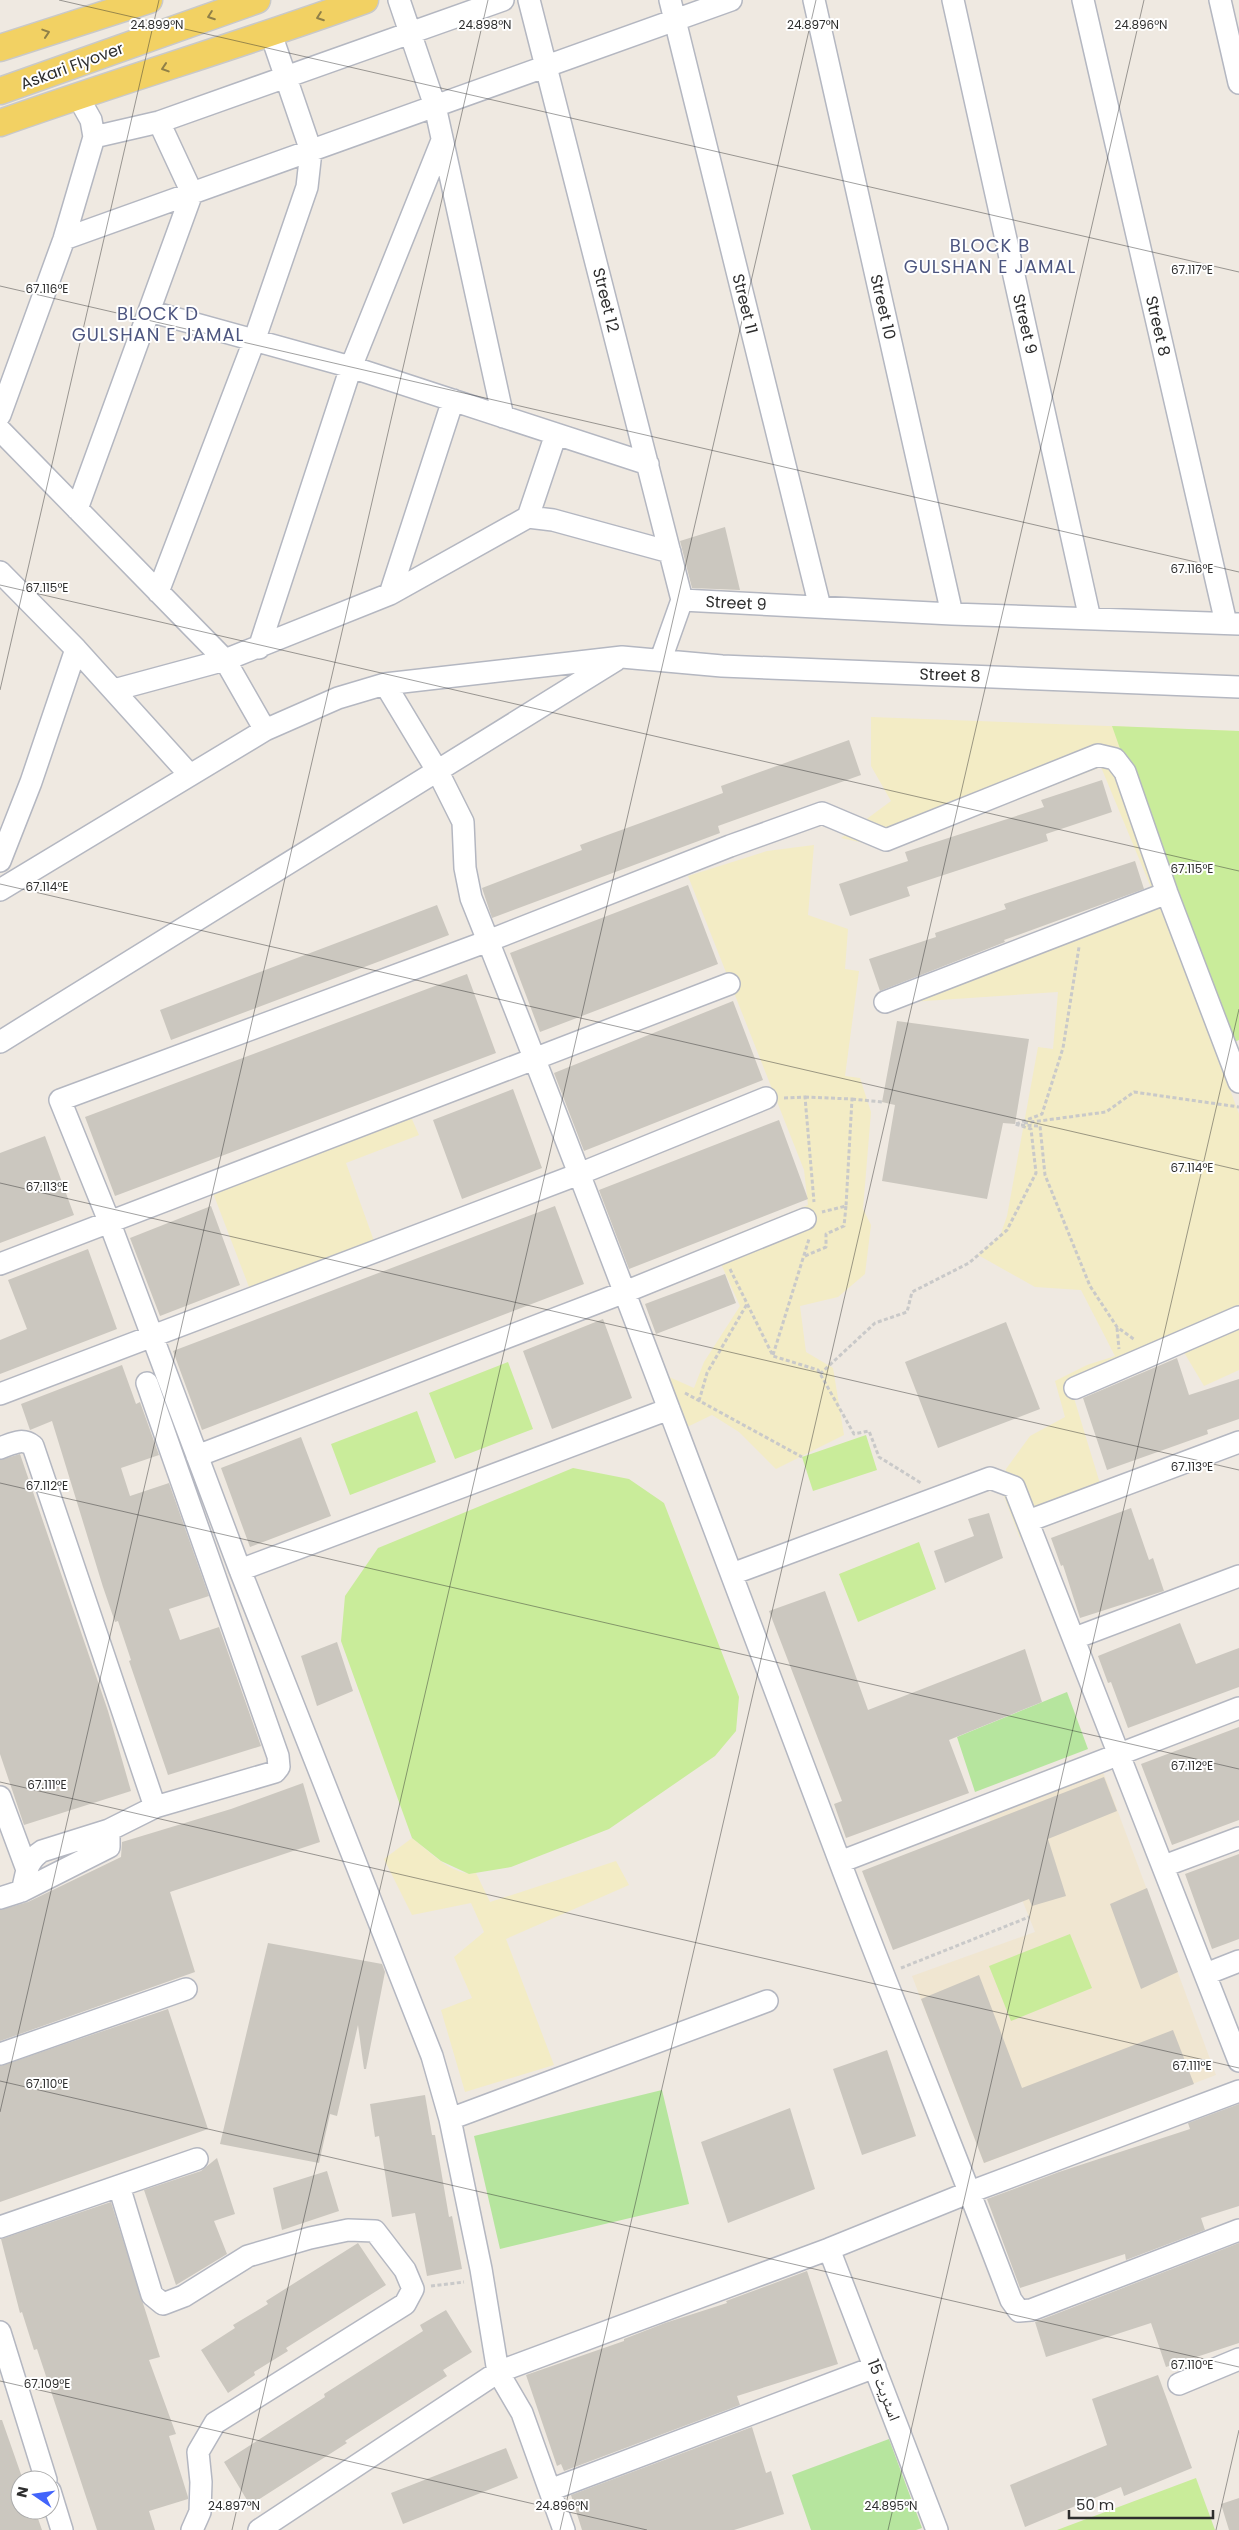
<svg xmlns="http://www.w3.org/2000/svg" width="1239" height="2530" viewBox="0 0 1239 2530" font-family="Poppins,'Noto Naskh Arabic',sans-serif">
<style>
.education{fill:#f0e6d1}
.green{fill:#b6e59e}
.sand{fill:#f3ecc5}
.pitch{fill:#c9ec9a}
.building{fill:#cbc7bf}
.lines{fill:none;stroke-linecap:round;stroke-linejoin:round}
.minor-casing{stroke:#b4b7c1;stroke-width:24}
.major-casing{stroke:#c9c9c9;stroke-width:29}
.path{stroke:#c9c9c9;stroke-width:3;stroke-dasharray:4 2.5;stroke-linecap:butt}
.minor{stroke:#fff;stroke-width:21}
.major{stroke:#f2d163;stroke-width:26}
.oneway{stroke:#908048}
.ticks{fill:none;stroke:#2e2e2e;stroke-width:1;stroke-opacity:0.45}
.labels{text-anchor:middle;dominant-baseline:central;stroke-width:4;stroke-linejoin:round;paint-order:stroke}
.street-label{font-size:16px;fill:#2e2e2e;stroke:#fff}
.neighbourhood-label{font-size:18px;letter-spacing:1px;fill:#4d5680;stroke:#fff}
.ticks-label{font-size:12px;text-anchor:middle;fill:#2e2e2e;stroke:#fff;stroke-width:4;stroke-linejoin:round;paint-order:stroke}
</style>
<rect width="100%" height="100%" fill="#efe9e1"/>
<path class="education" d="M 1102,1769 L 1216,2075 L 984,2163 L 912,1976 L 1035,1932 L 989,1817 Z"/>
<path class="green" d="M 1067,1692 L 1088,1749 L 975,1792 L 957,1737 Z
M 662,2090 L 689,2204 L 500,2249 L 474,2136 Z
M 889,2439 L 922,2528 L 916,2530 L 811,2530 L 792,2475 Z"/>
<path class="sand" d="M 871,717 L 1239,731 L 1239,1032 L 1213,1043 L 1239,1114 L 1239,1370 L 1204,1386 L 1182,1349 L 1074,1398 L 1105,1500 L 1020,1538 L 1002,1491 L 1006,1469 L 1030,1436 L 1065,1417 L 1055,1381 L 1087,1365 L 1115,1356 L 1081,1290 L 1035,1287 L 978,1255 L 1000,1236 L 1007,1216 L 1038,1047 L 1053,1049 L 1058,992 L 910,1002 L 1152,890 L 1101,767 L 891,849 L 841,838 L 891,801 L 871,766 Z
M 814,845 L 808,915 L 848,929 L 845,969 L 859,971 L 845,1076 L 860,1078 L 871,1112 L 863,1209 L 871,1225 L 865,1274 L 838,1297 L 800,1306 L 806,1352 L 833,1368 L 844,1435 L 776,1469 L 739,1432 L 712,1415 L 685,1428 L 667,1376 L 694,1388 L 704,1362 L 740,1306 L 712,1244 L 808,1205 L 804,1170 L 688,876 L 767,851 Z
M 411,1117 L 419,1135 L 346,1163 L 374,1241 L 249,1287 L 213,1193 Z
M 412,1838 C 429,1851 453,1877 476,1873 L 490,1902 L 616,1861 L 629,1885 L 506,1939 L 554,2065 L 465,2092 L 441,2010 L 472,1998 L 454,1957 L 484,1932 L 471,1903 L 412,1915 L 384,1859 Z"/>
<path class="pitch" d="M 1112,726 L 1239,731 L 1239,1040 L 1225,1046 Z
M 508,1362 L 533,1429 L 455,1459 L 429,1393 Z
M 417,1411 L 436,1462 L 350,1495 L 331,1444 Z
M 866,1435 L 877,1470 L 813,1491 L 802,1457 Z
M 573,1468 L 629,1479 L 664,1503 L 739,1697 L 736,1731 L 715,1756 L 609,1829 L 511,1867 L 469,1874 L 441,1861 L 412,1838 L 341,1641 L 345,1596 L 378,1548 Z
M 919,1542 L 936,1589 L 858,1622 L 839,1574 Z
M 1070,1934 L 1092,1988 L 1011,2021 L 989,1966 Z
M 1196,2478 L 1215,2530 L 1057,2530 Z"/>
<path class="building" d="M 725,527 L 740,590 L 692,588 L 680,541 Z
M 849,740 L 861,775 L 718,826 L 720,833 L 492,918 L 482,888 L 582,850 L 580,845 L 723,793 L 721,786 Z
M 1102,780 L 1112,812 L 1046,834 L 1048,841 L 907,887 L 910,896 L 850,916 L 839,884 L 908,861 L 905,852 L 1044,807 L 1041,800 Z
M 1135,861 L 1144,889 L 1004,940 L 1005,942 L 880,991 L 869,959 L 936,937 L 935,933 L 1006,909 L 1004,904 Z
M 688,885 L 718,964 L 540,1032 L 510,953 Z
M 437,905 L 449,935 L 171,1040 L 160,1010 Z
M 467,974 L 496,1053 L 115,1196 L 85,1117 Z
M 733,1001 L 763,1080 L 584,1151 L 554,1073 Z
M 897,1021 L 1029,1039 L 1015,1124 L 1003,1123 L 987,1199 L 882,1181 L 895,1105 L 882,1102 Z
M 513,1089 L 542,1168 L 462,1199 L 433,1120 Z
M 779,1120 L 808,1199 L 629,1269 L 599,1190 Z
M 45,1136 L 74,1215 L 0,1243 L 0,1153 Z
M 211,1206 L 240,1285 L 160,1316 L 130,1238 Z
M 555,1206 L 584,1284 L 202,1430 L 173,1351 Z
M 88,1249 L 117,1329 L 0,1374 L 0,1340 L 27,1329 L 8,1280 Z
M 725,1274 L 736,1303 L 656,1334 L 645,1304 Z
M 603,1319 L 632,1398 L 552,1429 L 523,1351 Z
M 1006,1322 L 1040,1409 L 938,1448 L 905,1362 Z
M 1177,1358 L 1189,1395 L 1239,1379 L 1239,1419 L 1207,1430 L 1208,1434 L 1107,1470 L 1083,1398 Z
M 122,1365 L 136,1404 L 140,1402 L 159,1455 L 121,1468 L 130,1496 L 169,1483 L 209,1596 L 169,1609 L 180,1640 L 219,1627 L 261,1746 L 168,1775 L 129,1661 L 131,1660 L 118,1621 L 115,1622 L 103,1587 L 52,1421 L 30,1430 L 21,1404 Z
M 301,1437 L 331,1516 L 250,1547 L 221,1468 Z
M 20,1454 L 108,1711 L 131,1791 L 24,1825 L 0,1754 L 0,1460 Z
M 1131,1508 L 1149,1560 L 1153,1558 L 1164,1591 L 1080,1618 L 1063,1565 L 1061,1566 L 1051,1538 Z
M 989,1513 L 1003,1558 L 945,1583 L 934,1551 L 974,1536 L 968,1519 Z
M 825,1591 L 868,1710 L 1025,1649 L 1042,1702 L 949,1740 L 969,1793 L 846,1838 L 834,1804 L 842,1801 L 769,1611 Z
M 1180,1623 L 1196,1664 L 1239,1648 L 1239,1687 L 1128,1728 L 1111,1682 L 1108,1683 L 1098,1656 Z
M 337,1642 L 353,1691 L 317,1706 L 301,1656 Z
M 1239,1727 L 1239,1820 L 1172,1845 L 1141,1764 Z
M 1104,1777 L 1117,1811 L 1048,1839 L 1066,1896 L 1032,1906 L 1029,1899 L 893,1950 L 862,1871 Z
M 303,1783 L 320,1842 L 170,1892 L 195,1972 L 0,2041 L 0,1910 L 28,1902 L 121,1857 L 122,1842 L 231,1809 Z
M 1239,1854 L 1239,1939 L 1212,1949 L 1185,1874 Z
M 1147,1888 L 1178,1972 L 1141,1989 L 1110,1904 Z
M 268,1943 L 382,1964 L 385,1972 L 366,2069 L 364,2069 L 358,2025 L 337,2116 L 330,2114 L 319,2163 L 220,2144 Z
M 979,1975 L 1022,2088 L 1173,2030 L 1194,2084 L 984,2163 L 921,1999 Z
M 168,2009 L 208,2129 L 0,2202 L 0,2066 Z
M 887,2050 L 916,2136 L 862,2155 L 833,2069 Z
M 425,2095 L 432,2135 L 435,2135 L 449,2217 L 452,2216 L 462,2269 L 427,2276 L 415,2213 L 392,2217 L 379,2136 L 375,2137 L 370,2104 Z
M 1239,2104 L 1239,2206 L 1201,2218 L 1205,2230 L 1126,2260 L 1125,2254 L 1020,2288 L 987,2199 L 1059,2172 L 1190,2129 L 1188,2123 Z
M 790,2108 L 815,2189 L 728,2223 L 701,2142 Z
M 217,2158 L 235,2214 L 214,2221 L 227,2254 L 176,2285 L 144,2190 L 201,2171 Z
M 327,2171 L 339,2211 L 282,2230 L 273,2188 Z
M 111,2202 L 160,2357 L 149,2360 L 176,2434 L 169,2436 L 188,2497 L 188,2499 L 149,2511 L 155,2530 L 97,2530 L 37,2349 L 34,2350 L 22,2312 L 20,2313 L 1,2239 Z
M 358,2243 L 386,2285 L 286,2348 L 288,2351 L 254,2372 L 255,2375 L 228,2393 L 201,2350 L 235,2328 L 233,2325 L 268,2304 L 266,2301 Z
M 1239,2243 L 1239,2343 L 1166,2367 L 1151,2323 L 1046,2357 L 1035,2322 Z
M 807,2271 L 838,2364 L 737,2396 L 740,2405 L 564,2471 L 561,2464 L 557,2466 L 526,2375 L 624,2341 L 624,2339 L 665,2323 L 727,2303 L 726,2301 Z
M 446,2310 L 472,2352 L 443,2370 L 447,2376 L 345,2441 L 347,2443 L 250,2505 L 224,2462 L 325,2397 L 324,2394 L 423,2331 L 420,2325 Z
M 1158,2375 L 1192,2468 L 1124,2496 L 1121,2487 L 1025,2527 L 1010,2485 L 1107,2445 L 1092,2399 Z
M 0,2420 L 2,2420 L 23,2480 L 20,2480 L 20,2510 L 35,2510 L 42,2530 L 0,2530 Z
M 752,2427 L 766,2473 L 771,2471 L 784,2514 L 734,2530 L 582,2530 L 571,2495 Z
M 506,2448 L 518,2478 L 403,2524 L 391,2493 Z
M 1239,2498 L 1239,2530 L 1229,2530 L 1221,2504 Z"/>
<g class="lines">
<defs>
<path id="minor" d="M 399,0 L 435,106 L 503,417
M 529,0 L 682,600
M 670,0 L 820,607
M 814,0 L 952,614
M 953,0 L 1090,619
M 1083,0 L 1226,623
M 1220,0 L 1239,83
M 94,137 L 159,122 L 503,0
M 64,239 L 731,0
M 149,311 L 351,367 L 648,464
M 0,415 L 64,239 L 94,137 L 91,120 L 77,95
M 0,430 L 225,660 L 265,730
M 77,509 L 192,193 L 159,122
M 528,517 L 553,520 L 670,552
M 0,572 L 76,649 L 189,774
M 158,592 L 254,341 L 307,187 L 311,151 L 271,34
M 390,594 L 453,400
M 682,600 L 952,614 L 1239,624
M 259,648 L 351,367 L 441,143
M 661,659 L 682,600
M 385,684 L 438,772 L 463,822 L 465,868 L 471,898 C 598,1216 717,1537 838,1857 C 894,2005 955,2152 1011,2300 L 1019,2311 L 1031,2310 L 1239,2230
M 114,690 L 225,660 L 390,594 L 528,517 L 556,434
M 0,861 L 31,782 L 76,649
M 0,890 L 265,730 L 338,698 L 385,684 L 622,657 L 722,666 L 1239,687
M 885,1002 L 1167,893
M 0,1042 L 616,660
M 0,1264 L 729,984
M 1075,1388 L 1239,1317
M 0,1394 L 579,1174 L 766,1098
M 0,1448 C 12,1444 22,1437 33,1446 L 155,1807
M 197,1456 L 625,1292 L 805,1219
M 1028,1521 L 1239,1442
M 240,1570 L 669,1409
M 732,1574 L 990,1478 L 1014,1487 L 1239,2061
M 1075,1638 L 1239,1576
M 0,1797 L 26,1867
M 840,1862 L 1239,1708
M 1164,1866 L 1239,1838
M 22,1891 C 27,1874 25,1862 42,1851 L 109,1830
M 0,1898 L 22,1891 L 109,1847 L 109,1830 L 155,1807 L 275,1772 L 279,1767 L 278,1756 L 147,1383
M 1206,1974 L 1239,1961
M 0,2054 L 186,1989
M 450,2119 L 767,2001
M 119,2186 L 152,2295 L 163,2304 L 184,2296 L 248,2256 L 310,2238 L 348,2230 L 375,2231 L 405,2270 L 413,2289 L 405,2304 L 215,2423 L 198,2452 L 201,2482 L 200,2512 L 192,2530
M 0,2227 L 197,2159
M 829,2249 L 937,2530
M 0,2332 L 46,2480
M 1179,2384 L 1239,2359
M 550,2490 L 875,2367
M 50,2491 L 62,2530
M 259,2530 L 498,2372 L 829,2249 L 970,2192 L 1239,2091
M 564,2530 L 522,2413 L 498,2372 L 481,2269 L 450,2119 L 432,2056 L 240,1570 L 109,1221 L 60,1100 L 488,941 L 730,846 L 822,813 L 886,840 L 1098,755 L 1115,759 L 1125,772 L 1167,893 L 1239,1082"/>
<path id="major" d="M 0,48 L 149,0
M 0,91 L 257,0
M 0,123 C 121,80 244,44 365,0"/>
</defs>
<use href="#minor" class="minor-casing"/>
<use href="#major" class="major-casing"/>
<path class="path" d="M 805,1097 L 852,1099 L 846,1206 L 822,1212
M 784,1098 L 805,1097 L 814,1202
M 852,1099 L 882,1102
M 1024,1123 L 1106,1112 L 1134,1092 L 1239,1107
M 1016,1124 L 1042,1114 L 1063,1048 L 1079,947
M 1021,1125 L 1040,1126 L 1045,1175 L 1090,1286 L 1117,1327 L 1135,1340
M 805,1256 L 826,1247 L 826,1234 L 844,1226 L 846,1206
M 730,1269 L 773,1356 L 818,1370 L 854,1434 L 869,1431 L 879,1457 L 921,1483
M 1117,1328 L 1119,1349
M 773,1355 L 809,1239
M 820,1374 L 875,1323 L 907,1312 L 912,1292 L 969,1263 L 1007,1230 L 1036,1173 L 1031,1129 L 1015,1124
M 685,1393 L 802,1457
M 699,1401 L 707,1373 L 747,1304
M 901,1968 L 1029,1917
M 431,2286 L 464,2282"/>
<use href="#minor" class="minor"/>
<use href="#major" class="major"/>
</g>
<defs><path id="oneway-chevron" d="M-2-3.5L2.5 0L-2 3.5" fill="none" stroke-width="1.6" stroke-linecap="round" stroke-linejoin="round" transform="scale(1.25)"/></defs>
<g class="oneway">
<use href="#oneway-chevron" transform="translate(211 16) rotate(160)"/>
<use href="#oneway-chevron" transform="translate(320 17) rotate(160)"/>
<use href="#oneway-chevron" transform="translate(46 33) rotate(-18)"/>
<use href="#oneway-chevron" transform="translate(165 68) rotate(162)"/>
</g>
<path class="ticks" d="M 59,0 L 1239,272M 0,286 L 1239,572M 0,585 L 1239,871M 0,690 L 159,0M 0,884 L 1239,1170M 0,1183 L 1239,1470M 0,1483 L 1239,1769M 0,1782 L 1239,2068M 0,2081 L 1239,2367M 0,2112 L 488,0M 0,2381 L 647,2530M 232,2530 L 816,0M 560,2530 L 1144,0M 888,2530 L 1239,1009M 1216,2530 L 1239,2430"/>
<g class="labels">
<g class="street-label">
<text transform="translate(72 66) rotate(-20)">Askari Flyover</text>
<text transform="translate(606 300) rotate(76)">Street 12</text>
<text transform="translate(745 304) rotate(76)">Street 11</text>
<text transform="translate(883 307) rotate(77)">Street 10</text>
<text transform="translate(1025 324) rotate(77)">Street 9</text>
<text transform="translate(1158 326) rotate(77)">Street 8</text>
<text transform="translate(736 603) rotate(3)">Street 9</text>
<text transform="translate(950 675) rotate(2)">Street 8</text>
<text transform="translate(884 2390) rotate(69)">اسٹریٹ 15</text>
</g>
<g class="neighbourhood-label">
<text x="990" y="245">BLOCK B<tspan x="990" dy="21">GULSHAN E JAMAL</tspan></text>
<text x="158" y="313">BLOCK D<tspan x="158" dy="21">GULSHAN E JAMAL</tspan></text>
</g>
</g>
<g class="ticks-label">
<text x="157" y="29">24.899°N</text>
<text x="485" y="29">24.898°N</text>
<text x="813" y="29">24.897°N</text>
<text x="1141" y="29">24.896°N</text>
<text x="1192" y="274">67.117°E</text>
<text x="47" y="293">67.116°E</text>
<text x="1192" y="573">67.116°E</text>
<text x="47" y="592">67.115°E</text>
<text x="1192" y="873">67.115°E</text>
<text x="47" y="891">67.114°E</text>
<text x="1192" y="1172">67.114°E</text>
<text x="47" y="1191">67.113°E</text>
<text x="1192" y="1471">67.113°E</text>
<text x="47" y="1490">67.112°E</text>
<text x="1192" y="1770">67.112°E</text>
<text x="47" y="1789">67.111°E</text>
<text x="1192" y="2070">67.111°E</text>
<text x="47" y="2088">67.110°E</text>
<text x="1192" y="2369">67.110°E</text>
<text x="47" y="2388">67.109°E</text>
<text x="234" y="2510">24.897°N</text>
<text x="562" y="2510">24.896°N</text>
<text x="891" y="2510">24.895°N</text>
</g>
<g transform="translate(35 2495) rotate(283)"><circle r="24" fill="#ffffff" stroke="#ababab"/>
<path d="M0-4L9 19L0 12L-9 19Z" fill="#4264fb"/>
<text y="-8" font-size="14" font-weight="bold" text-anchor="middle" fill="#2e2e2e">N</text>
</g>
<path d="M1069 2510v8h144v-8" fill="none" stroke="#2e2e2e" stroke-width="2.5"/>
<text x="1076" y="2510" font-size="15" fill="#2e2e2e" stroke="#ffffff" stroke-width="4" paint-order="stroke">50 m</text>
</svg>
